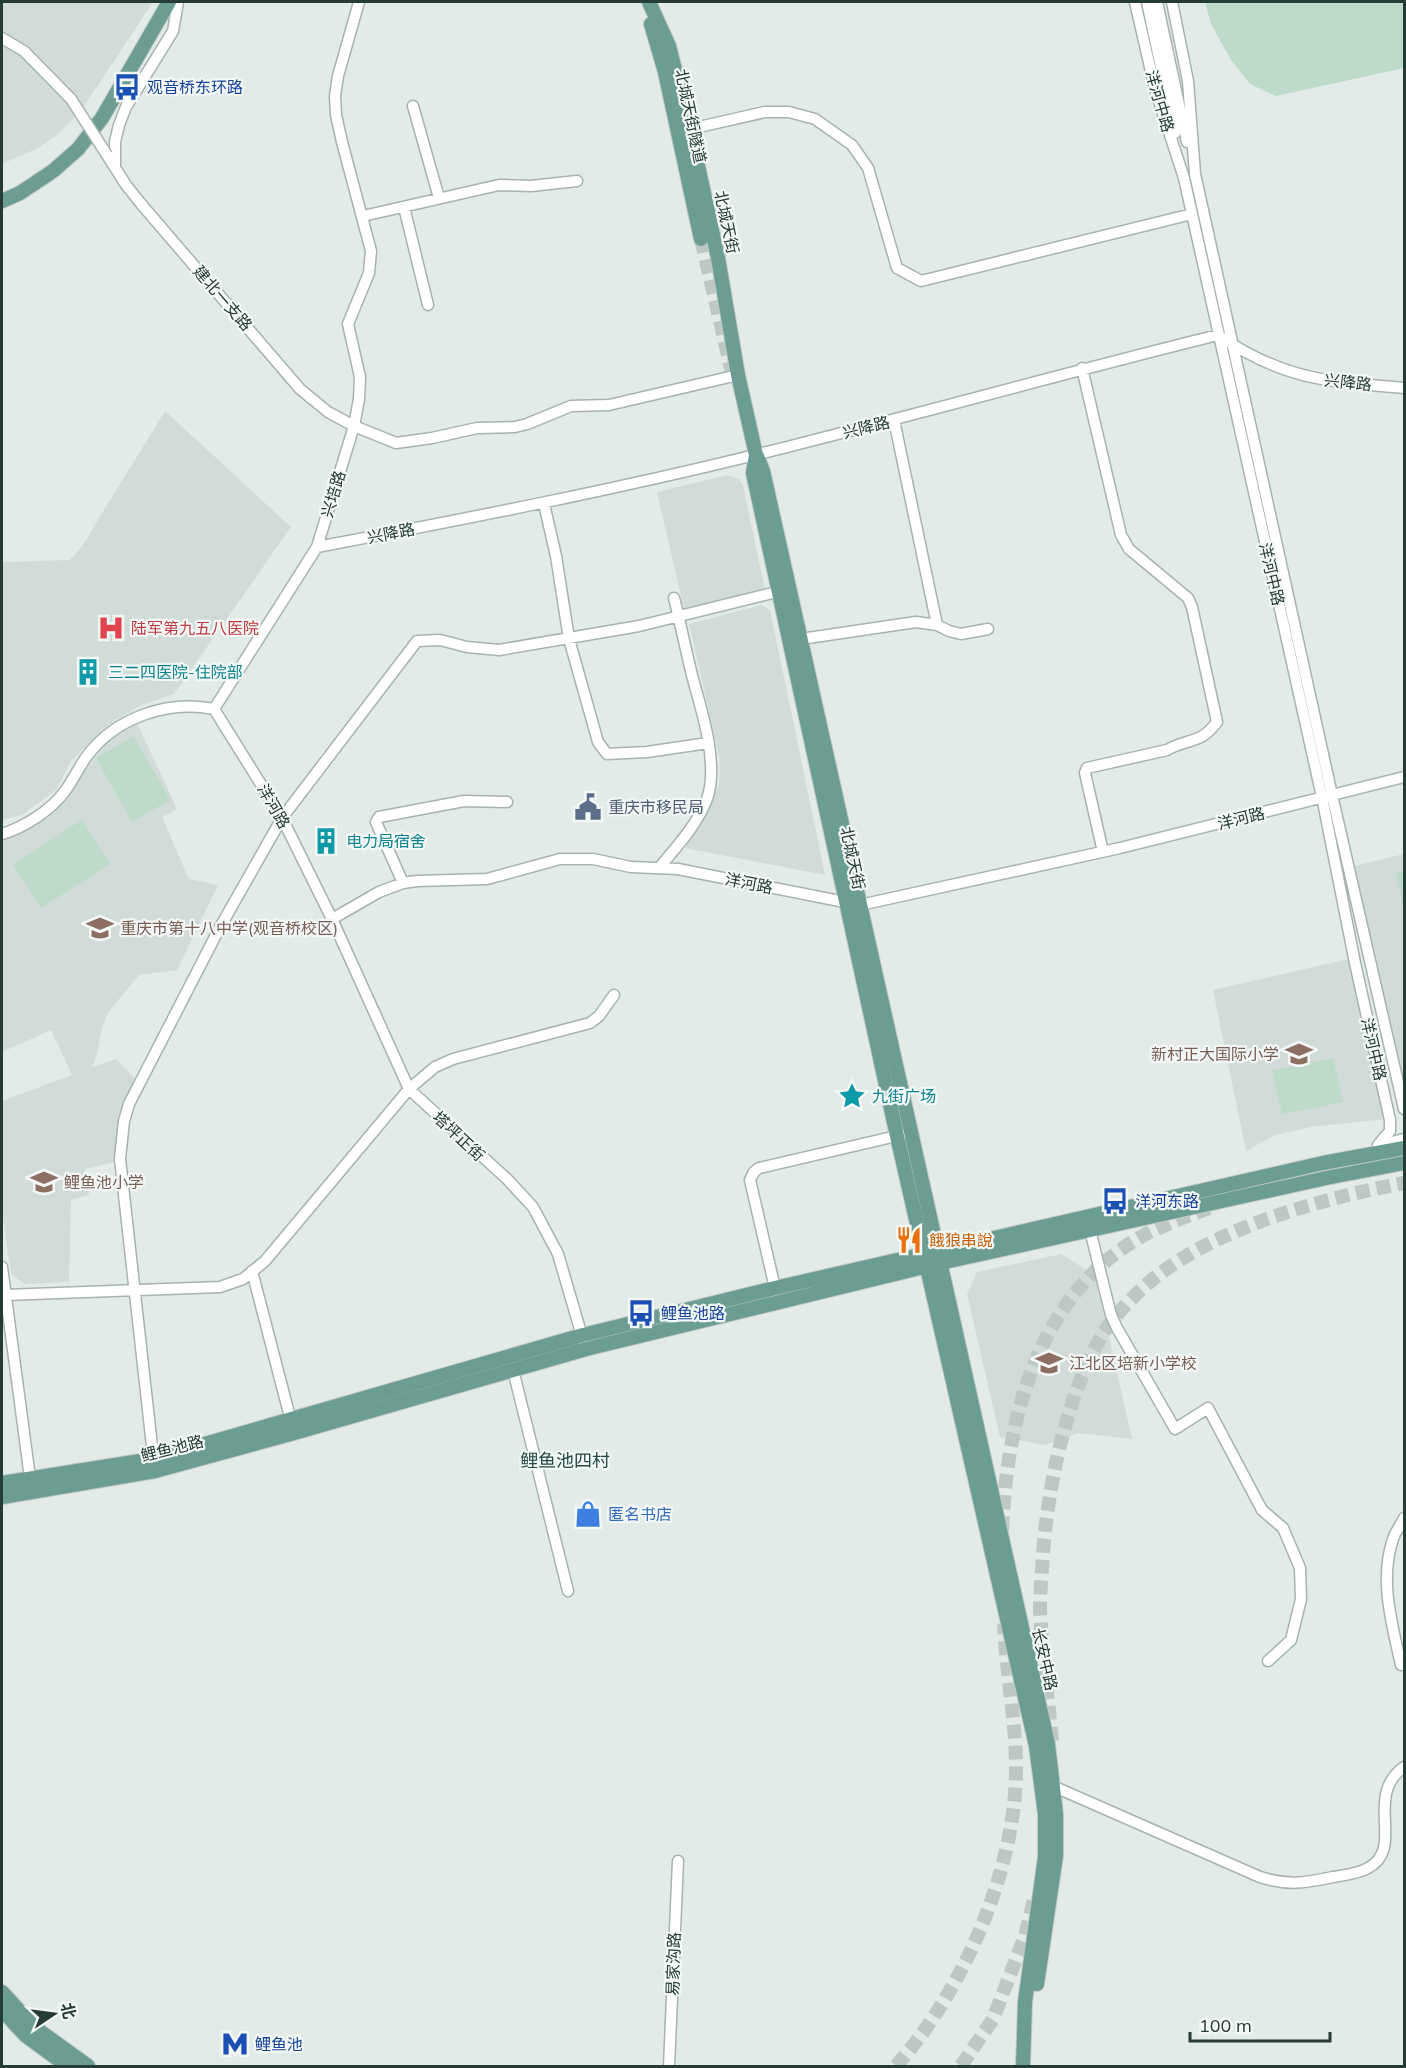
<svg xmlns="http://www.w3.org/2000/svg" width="1406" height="2068" viewBox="0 0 1406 2068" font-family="Mulish,'Noto Sans SC',sans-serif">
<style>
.built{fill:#d1dbd7}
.green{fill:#bedac8}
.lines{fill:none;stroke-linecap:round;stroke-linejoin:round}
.major-tunnel{stroke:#bdc8c4;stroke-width:14;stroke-dasharray:14 7;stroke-linecap:butt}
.minor-casing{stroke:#a6b3af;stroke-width:13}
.major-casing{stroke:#c2c8c7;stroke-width:16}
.minor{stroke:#fff;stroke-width:10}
.major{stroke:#6c9d93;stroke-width:14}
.minor-bridge-casing{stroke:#a6b3af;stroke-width:13;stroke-linecap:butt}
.minor-bridge{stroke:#fff;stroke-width:10}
.labels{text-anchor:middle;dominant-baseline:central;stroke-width:4.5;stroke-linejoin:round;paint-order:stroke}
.transit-label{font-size:16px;fill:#164399;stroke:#f3f8f6;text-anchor:start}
.street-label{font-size:16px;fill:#253b36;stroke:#f3f8f6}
.health-label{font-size:16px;fill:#be3a42;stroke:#f3f8f6;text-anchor:start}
.culture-label{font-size:16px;fill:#0d838f;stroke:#f3f8f6;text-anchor:start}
.service-label{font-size:16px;fill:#4e5e75;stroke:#f3f8f6;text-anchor:start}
.education-label{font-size:16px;fill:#785e54;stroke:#f3f8f6;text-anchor:start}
.food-label{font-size:16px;fill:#c56008;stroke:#f3f8f6;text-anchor:start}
.shop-label{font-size:16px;fill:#366cbe;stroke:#f3f8f6;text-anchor:start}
.neighbourhood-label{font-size:18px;fill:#224b44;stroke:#f3f8f6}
</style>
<rect width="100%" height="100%" fill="#e3ebe8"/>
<path class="built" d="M 2,2 L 153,2 L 84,106 L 73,119 L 57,135 L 38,148 L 2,164 Z
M 165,411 L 291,527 L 174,694 L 141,705 L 109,724 L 71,761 L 56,790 L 22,815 L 2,820 L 2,562 L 70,560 L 82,546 Z
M 727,475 L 739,479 L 743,485 L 765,590 L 684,609 L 657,492 Z
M 761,605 L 770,610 L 825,875 L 685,848 L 719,785 L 720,775 L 720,760 L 689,624 Z
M 137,723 L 177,809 L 162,817 L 189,879 L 218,885 L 177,970 L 139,975 L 109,1011 L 102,1027 L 97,1054 L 92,1067 L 116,1059 L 135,1079 L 123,1104 L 119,1121 L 114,1162 L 85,1169 L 89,1195 L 71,1200 L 69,1282 L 24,1284 L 11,1274 L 2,1210 L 2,1101 L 72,1075 L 51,1030 L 2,1052 L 2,838 L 69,793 L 104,745 L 118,733 Z
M 1404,854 L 1404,1092 L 1354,866 Z
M 1349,959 L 1386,1119 L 1311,1127 L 1275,1135 L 1246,1151 L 1213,990 Z
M 1061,1254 L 1095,1275 L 1132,1439 L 1079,1433 L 1045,1445 L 1000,1437 L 967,1294 L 977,1272 Z"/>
<path class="green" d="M 1205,2 L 1404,2 L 1404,68 L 1276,96 L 1250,84 L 1231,60 L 1211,24 Z
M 134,736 L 170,800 L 132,822 L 96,758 Z
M 82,820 L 110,864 L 41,908 L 13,864 Z
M 1404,871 L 1404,909 L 1396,873 Z
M 1333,1058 L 1343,1102 L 1282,1114 L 1272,1071 Z"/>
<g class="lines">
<path class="major-tunnel" d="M 701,239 L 733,377
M 1310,1175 L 1355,1164 L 1404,1157
M 1002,1530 C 1007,1425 1033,1309 1126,1246 C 1151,1229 1180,1219 1209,1208
M 1052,1741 C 1048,1697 1042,1653 1040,1610 C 1040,1596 1041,1582 1042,1569 C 1046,1494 1064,1402 1101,1337 C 1112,1318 1135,1294 1152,1280 C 1216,1227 1324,1198 1404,1183
M 896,2066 C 963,1991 1016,1870 1016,1769 C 1016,1720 1006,1672 1004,1624
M 961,2066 L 993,2019 L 1025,1936 L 1034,1900"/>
<defs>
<path id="minor" d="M 1135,2 L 1155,89 L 1184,178 L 1322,797 L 1355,963 L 1390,1120 L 1390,1131 L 1378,1145
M 1147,2 L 1175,133
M 1157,2 L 1187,142
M 1172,2 L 1188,81 L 1195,174 L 1332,795 L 1404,1109
M 2,38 L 24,51 L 71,99
M 413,106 L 439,198
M 690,129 L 765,112 L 789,112 L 815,119 L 852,145 L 868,168 L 897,268 L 921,281 L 1192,214
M 107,155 L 126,185 L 142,205 L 300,389 L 328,412 L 354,426 L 396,443 L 432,438 L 477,428 L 515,427 L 527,424 L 571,406 L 609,405 L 738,375
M 115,167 L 115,142 L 119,125 L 126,107 L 173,31 L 178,2
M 404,207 L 428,305
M 363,216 L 499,185 L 531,186 L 577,181
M 1082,368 L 1121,535 L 1129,549 L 1188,598 L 1192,607 L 1217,722 C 1200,745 1187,738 1167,750 L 1087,768 L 1085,773 L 1103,852
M 894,420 L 937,625
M 544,504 L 556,556 L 569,639 L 598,742 L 607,754 L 647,752 L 708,743
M 317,547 C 465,519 613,490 759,454 C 912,416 1064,373 1218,335 C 1247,355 1281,371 1316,378 C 1345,384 1375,385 1404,388
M 794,640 L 916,622 L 937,625 L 949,631 L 961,634 L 988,629
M 214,709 L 282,818 L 332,919 L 379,892 L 403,883 L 417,881 L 487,879 L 560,859 L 593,859 L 631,867 L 678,869 L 860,905 L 1120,848 L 1404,777
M 2,834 C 25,827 51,810 65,791 C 73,780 79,767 87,756 C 116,717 168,700 214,709 L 317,547 L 354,426 L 359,399 L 360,377 L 348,324 L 369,273 L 371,251 L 342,142 L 336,115 L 335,96 L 338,76 L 359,2
M 659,868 C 677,846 699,823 708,796 C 718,761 702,712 693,679 C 686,652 681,625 674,598
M 403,883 L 376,822 L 379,817 L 464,801 L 507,802
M 332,919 L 409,1089 L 507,1179 L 533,1207 L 558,1254 L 584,1343
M 1379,1145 L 1404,1139
M 1090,1230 L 1111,1315 L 1117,1328 L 1175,1429 L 1208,1408 L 1262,1510 L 1283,1528 L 1300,1568 L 1301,1599 L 1291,1640 L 1268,1661
M 2,1267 L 30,1478
M 252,1271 L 292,1425
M 775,1288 L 750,1180 L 754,1172 L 759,1168 L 905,1134
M 5,1295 L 220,1287 L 243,1279 L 265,1261 L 409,1089 L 435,1067 L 453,1059 L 590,1023 L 599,1016 L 614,995
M 513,1370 L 568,1591
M 154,1464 L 120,1159 L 124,1121 L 129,1104 L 219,929 L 282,818 L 417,641 L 440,640 L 467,647 L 499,650 L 639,626 L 785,590
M 1401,1665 C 1392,1624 1379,1580 1393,1539 C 1395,1532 1401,1525 1404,1518
M 1048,1784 L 1260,1877 C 1288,1886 1305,1883 1333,1877 C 1344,1875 1358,1874 1368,1868 C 1406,1848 1363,1796 1404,1767
M 669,2066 L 678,1861"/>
<path id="major" d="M 649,2 L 669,46 L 690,129 L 718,258 L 738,375 L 756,455 L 753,473 L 897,1136 L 1036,1746 L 1045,1814 L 1045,1857 L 1025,2002 L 1023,2066
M 651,24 L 665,72 L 701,239
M 2,201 L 20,193 L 53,171 L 78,149 L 102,118 L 169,2
M 757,456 L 763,471 C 859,895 952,1320 1048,1744 L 1056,1814 L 1056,1856 L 1037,1984
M 2,1483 L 153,1459 L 583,1335 L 775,1288 L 1323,1163 L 1404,1148
M 2,1497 L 155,1471 L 294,1433 L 586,1349 L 940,1263 L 1326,1178 L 1404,1163
M 2,1992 L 34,2027 L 88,2066
M 2,2010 L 25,2035 L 67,2066"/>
</defs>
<use href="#minor" class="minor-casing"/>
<use href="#major" class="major-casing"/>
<use href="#minor" class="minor"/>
<use href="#major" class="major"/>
<defs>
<path id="minor-bridge" d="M 71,99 L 107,155"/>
</defs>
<use href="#minor-bridge" class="minor-bridge-casing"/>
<use href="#minor-bridge" class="minor-bridge"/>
</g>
<defs>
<symbol id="bus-bare" viewBox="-9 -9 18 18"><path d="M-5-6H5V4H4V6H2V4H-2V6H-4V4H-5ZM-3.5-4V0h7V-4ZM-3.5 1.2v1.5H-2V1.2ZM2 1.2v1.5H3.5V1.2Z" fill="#1a4fb4" stroke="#f3f8f6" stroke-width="2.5" paint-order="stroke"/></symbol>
<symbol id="hospital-bare" viewBox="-9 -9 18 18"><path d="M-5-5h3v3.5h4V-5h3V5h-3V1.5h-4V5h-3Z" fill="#e0444e" stroke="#f3f8f6" stroke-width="2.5" paint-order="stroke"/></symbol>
<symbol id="building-bare" viewBox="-9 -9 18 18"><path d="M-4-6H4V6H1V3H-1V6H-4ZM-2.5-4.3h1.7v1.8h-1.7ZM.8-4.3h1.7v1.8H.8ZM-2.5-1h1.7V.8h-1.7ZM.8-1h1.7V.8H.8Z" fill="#0f9aa8" stroke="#f3f8f6" stroke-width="2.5" paint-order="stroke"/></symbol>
<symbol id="civic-bare" viewBox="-9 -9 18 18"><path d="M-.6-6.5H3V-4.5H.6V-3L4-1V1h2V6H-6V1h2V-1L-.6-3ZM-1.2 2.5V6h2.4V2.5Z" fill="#5c6f8a" stroke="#f3f8f6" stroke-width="2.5" paint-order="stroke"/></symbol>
<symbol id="school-bare" viewBox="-9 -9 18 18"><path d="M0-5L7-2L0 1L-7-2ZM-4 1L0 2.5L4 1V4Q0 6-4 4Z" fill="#8d6e63" stroke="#f3f8f6" stroke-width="2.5" paint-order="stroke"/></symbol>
<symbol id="sight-bare" viewBox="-9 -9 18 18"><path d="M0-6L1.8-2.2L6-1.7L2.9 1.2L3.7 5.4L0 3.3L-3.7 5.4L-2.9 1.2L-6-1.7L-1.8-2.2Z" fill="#0f9aa8" stroke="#f3f8f6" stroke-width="2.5" paint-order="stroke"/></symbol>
<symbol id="restaurant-bare" viewBox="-9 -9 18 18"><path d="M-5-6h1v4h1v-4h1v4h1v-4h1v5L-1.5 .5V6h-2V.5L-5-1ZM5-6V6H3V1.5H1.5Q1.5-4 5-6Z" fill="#e8710a" stroke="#f3f8f6" stroke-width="2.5" paint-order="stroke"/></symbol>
<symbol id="shop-bare" viewBox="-9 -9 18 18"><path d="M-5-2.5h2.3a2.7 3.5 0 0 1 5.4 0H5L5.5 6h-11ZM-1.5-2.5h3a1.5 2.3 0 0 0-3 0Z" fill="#3f7fe0" stroke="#f3f8f6" stroke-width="2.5" paint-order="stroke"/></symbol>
<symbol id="metro-bare" viewBox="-9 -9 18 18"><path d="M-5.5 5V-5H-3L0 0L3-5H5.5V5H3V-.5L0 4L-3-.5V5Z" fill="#1a4fb4" stroke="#f3f8f6" stroke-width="2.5" paint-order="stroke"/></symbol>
</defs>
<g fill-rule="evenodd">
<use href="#bus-bare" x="108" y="68" width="38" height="38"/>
<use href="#hospital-bare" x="92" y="609" width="38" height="38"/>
<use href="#building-bare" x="69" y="653" width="38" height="38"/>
<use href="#civic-bare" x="569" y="788" width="38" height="38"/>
<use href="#building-bare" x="307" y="822" width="38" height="38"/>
<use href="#school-bare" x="81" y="909" width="38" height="38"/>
<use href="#school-bare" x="1280" y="1035" width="38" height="38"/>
<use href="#sight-bare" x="833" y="1077" width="38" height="38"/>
<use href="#school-bare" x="25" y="1163" width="38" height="38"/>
<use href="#bus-bare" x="1096" y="1182" width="38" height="38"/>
<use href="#restaurant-bare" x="890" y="1221" width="38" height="38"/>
<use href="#bus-bare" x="622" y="1294" width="38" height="38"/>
<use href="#school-bare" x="1030" y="1344" width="38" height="38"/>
<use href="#shop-bare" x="569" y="1495" width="38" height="38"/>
<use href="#metro-bare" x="216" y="2025" width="38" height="38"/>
</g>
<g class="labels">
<g class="transit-label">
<text x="147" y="87">观音桥东环路</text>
<text x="1135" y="1201">洋河东路</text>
<text x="661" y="1313">鲤鱼池路</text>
<text x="255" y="2044">鲤鱼池</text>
</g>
<g class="street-label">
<text transform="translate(1160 101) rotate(74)">洋河中路</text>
<text transform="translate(691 116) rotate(78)">北城天街隧道</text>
<text transform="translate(727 222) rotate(78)">北城天街</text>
<text transform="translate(223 298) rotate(49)">建北一支路</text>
<text transform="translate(1348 382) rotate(6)">兴降路</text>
<text transform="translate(866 427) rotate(-14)">兴降路</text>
<text transform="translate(333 494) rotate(-73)">兴培路</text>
<text transform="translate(391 533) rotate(-11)">兴降路</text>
<text transform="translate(1272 574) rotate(77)">洋河中路</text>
<text transform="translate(274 806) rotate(60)">洋河路</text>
<text transform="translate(1241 818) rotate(-14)">洋河路</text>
<text transform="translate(853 858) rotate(78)">北城天街</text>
<text transform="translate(749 883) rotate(11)">洋河路</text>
<text transform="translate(1374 1049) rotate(77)">洋河中路</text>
<text transform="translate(459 1136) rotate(43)">塔坪正街</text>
<text transform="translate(172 1448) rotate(-14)">鲤鱼池路</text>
<text transform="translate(1045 1659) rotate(77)">长安中路</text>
<text transform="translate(673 1964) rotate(-88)">易家沟路</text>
</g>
<g class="health-label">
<text x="131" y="628">陆军第九五八医院</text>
</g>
<g class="culture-label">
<text x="108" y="672">三二四医院-住院部</text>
<text x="346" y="841">电力局宿舍</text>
<text x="872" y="1096">九街广场</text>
</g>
<g class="service-label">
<text x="608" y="807">重庆市移民局</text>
</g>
<g class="education-label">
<text x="120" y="928">重庆市第十八中学(观音桥校区)</text>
<text x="1279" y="1054" text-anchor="end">新村正大国际小学</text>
<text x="64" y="1182">鲤鱼池小学</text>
<text x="1069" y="1363">江北区培新小学校</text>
</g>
<g class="food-label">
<text x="929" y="1240">餓狼串說</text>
</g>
<g class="shop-label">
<text x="608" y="1514">匿名书店</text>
</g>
<g class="neighbourhood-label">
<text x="565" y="1460">鲤鱼池四村</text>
</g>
</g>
<rect width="1406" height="2068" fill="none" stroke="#253b36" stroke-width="6"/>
<g transform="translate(54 2014) rotate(77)" stroke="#f3f8f6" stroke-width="4.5" paint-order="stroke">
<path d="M0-4.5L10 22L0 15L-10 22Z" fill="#253b36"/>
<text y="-9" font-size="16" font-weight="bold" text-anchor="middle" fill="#253b36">北</text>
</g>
<path d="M1190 2032v9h140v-9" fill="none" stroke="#253b36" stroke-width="3"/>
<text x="1199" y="2032" font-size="18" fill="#253b36" stroke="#f3f8f6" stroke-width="4.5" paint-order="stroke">100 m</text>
</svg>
